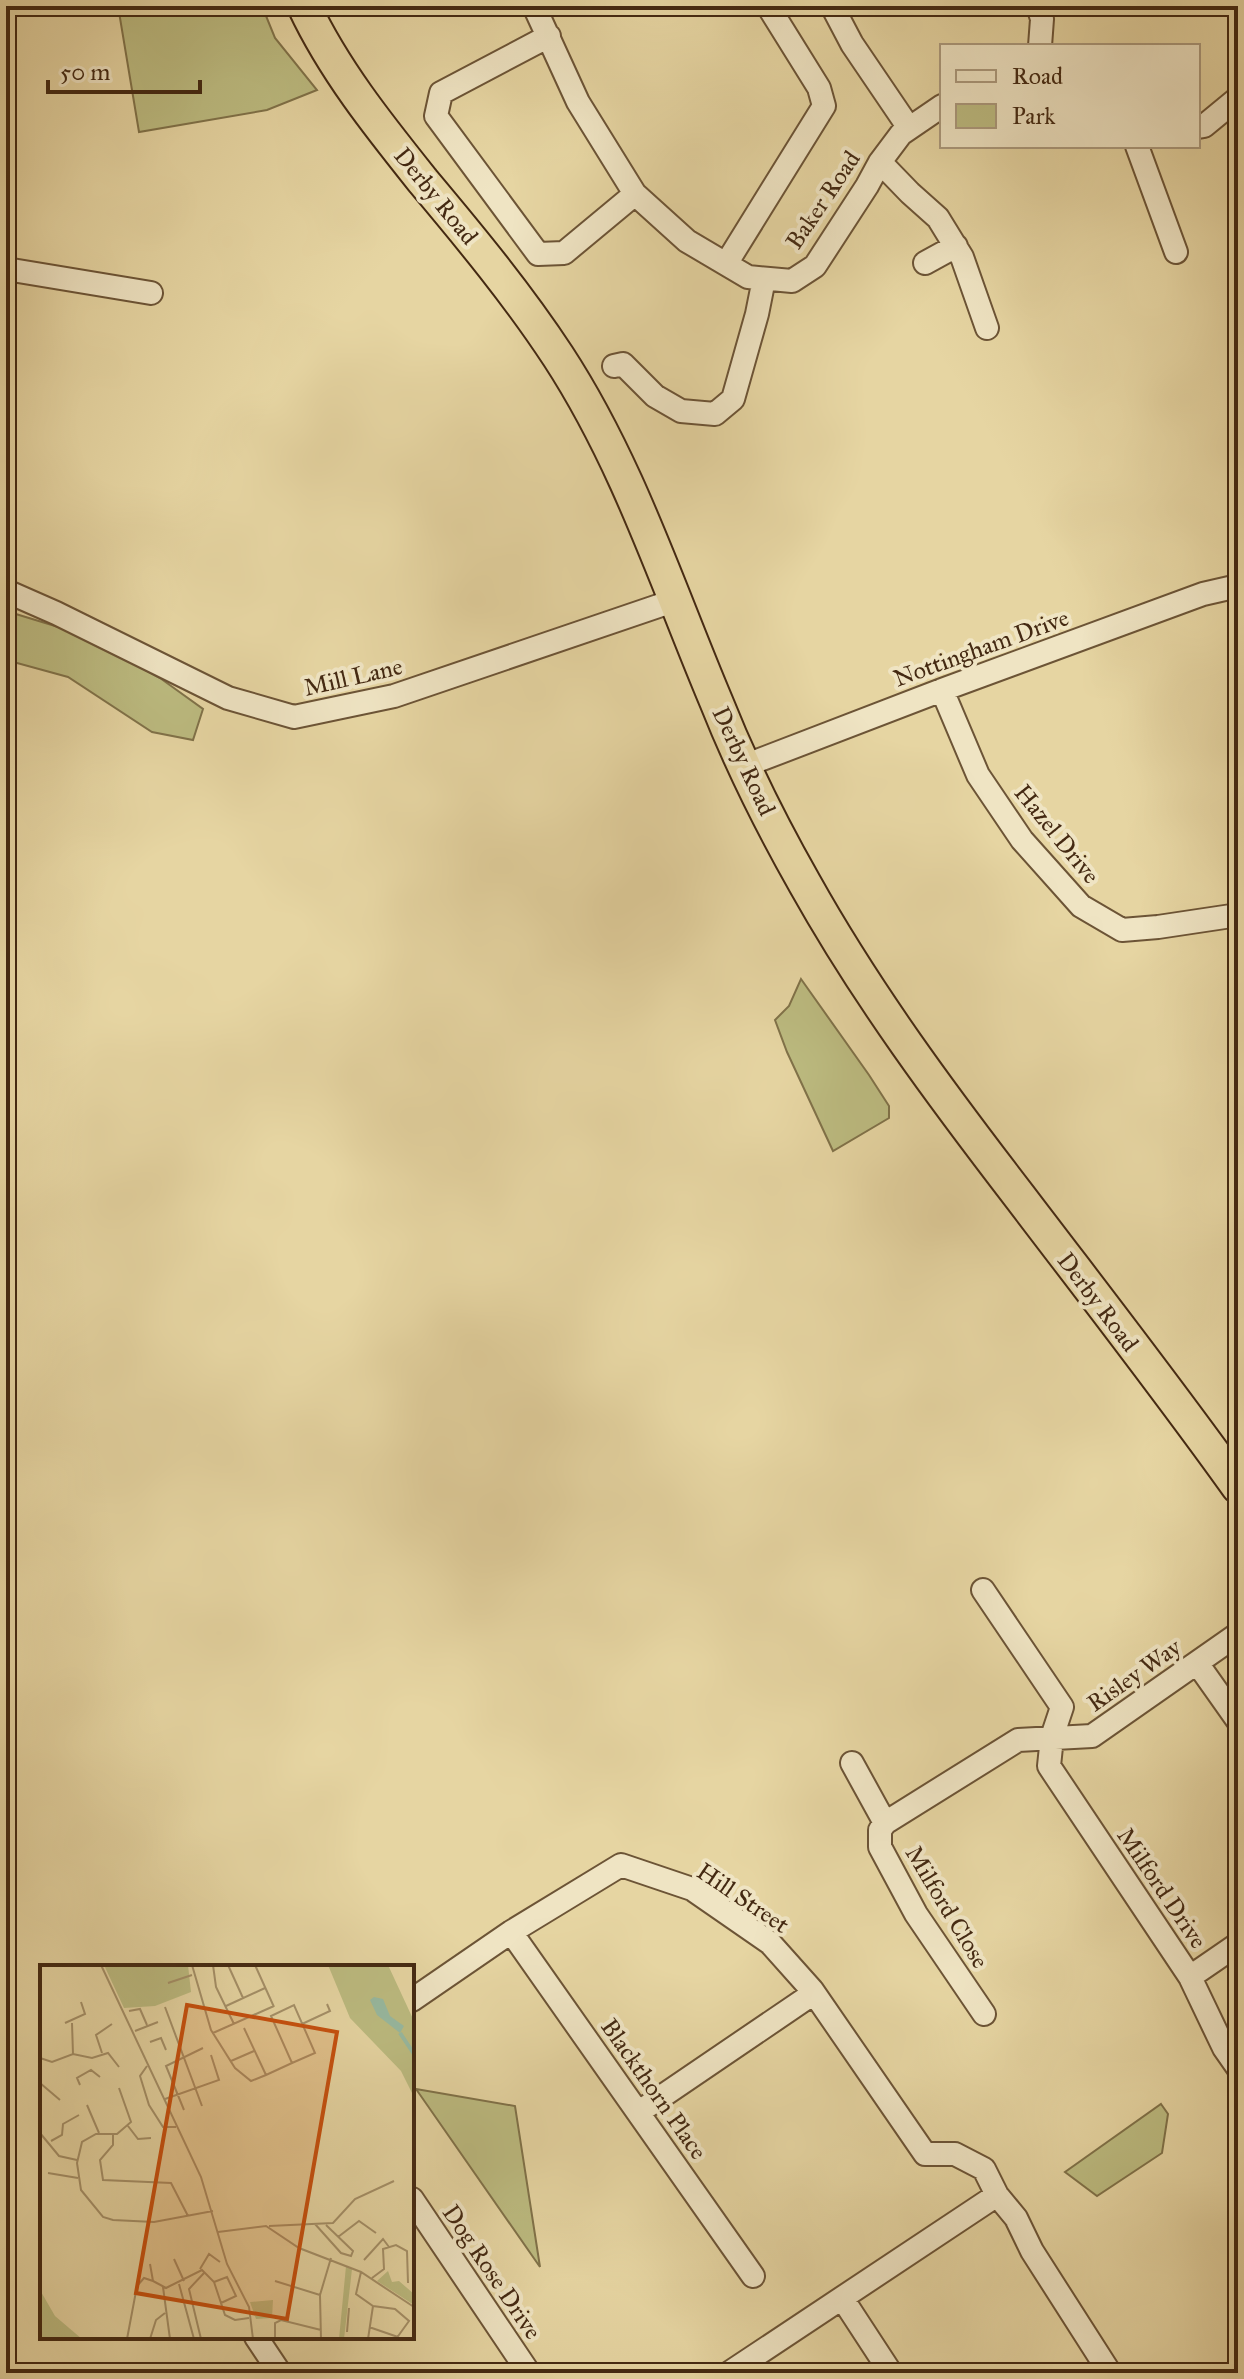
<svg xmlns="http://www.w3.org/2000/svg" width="1244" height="2379" viewBox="0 0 1244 2379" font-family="'IM FELL Great Primer',serif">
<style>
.green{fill:#bcbb80;stroke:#807249;stroke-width:2}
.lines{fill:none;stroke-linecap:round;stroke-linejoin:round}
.minor-casing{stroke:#6c5436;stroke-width:26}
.highway-casing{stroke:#442912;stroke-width:36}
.minor{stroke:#efe4c3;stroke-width:22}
.highway{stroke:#e6d5a2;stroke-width:32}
.labels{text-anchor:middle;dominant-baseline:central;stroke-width:8;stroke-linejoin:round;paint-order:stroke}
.street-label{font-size:24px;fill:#442912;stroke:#efe4c3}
.inset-river{fill:none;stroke:#97b9a0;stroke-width:4}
.inset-road{fill:none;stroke:#a59068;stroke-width:2}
.view{fill:#c74f0d;fill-opacity:0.15;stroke:#c74f0d;stroke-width:4}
.inset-edge{fill:none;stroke:#442912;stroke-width:4}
</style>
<rect width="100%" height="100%" fill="#e6d5a2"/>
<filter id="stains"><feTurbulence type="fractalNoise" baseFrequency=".0025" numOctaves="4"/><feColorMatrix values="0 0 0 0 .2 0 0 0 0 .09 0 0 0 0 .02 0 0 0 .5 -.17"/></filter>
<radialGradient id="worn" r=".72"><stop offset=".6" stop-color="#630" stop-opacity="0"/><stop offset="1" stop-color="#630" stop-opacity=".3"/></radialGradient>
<path class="green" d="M 118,6 L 262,6 L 275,38 L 317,90 L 267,110 L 139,132 Z
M 6,611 L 78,633 L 160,678 L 203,709 L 193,740 L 152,732 L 68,677 L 6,660 Z
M 801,979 L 869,1075 L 889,1106 L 889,1118 L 833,1151 L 787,1052 L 775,1020 L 789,1006 Z
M 416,2089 L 515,2106 L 540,2267 Z
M 1161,2104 L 1168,2114 L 1162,2153 L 1097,2196 L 1065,2172 Z"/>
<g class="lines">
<defs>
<path id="minor" d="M 534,6 L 578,102 L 635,194 L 687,241 L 748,277 L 792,281 L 815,266 L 867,186 L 880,162 L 901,134 L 942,106
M 832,6 L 852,44 L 909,128
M 1038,6 L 1042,19 L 1040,46
M 549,36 L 441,93 L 436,116 L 538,254 L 564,253 L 635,194
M 1198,127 L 1204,126 L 1238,98
M 1137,146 L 1176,252
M 880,162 L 910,193 L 938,218 L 962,257 L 987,328
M 925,263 L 956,246
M 726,264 L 824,106 L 819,88 L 768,6
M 6,269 L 151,293
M 614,366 L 623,364 L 655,396 L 681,411 L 715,414 L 733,399 L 757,314 L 764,279
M 6,591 L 56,613 L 228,698 L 294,717 L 394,696 L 676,600
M 942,690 L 978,775 L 1022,840 L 1081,906 L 1122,930 L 1158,927 L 1238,915
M 744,766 L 942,690 L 1203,594 L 1238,586
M 983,1590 L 1062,1707 L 1052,1737 L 1049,1766 L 1190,1977 L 1224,2048 L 1238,2068
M 1197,1663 L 1238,1721
M 852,1763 L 885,1823
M 511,1932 L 753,2276
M 1190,1977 L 1238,1944
M 412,2000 L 511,1932 L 621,1865 L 692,1889 L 770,1943 L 812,1990 L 925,2154 L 955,2154 L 984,2169 L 997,2195 L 1016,2218 L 1032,2251 L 1110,2373
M 984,2014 L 916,1914 L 880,1847 L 880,1830 L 885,1823 L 1018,1740 L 1092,1736 L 1238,1634
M 639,2112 L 814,1993
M 412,2199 L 529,2373
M 842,2298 L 891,2373
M 256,2337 L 280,2373
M 729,2373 L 997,2195"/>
<path id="highway" d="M 304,6 C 334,70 379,126 423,181 C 470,237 518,295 558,356 C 628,463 667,585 716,701 C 741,764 772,826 805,884 C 867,995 943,1097 1020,1197 C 1093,1293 1168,1389 1238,1487"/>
</defs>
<use href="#minor" class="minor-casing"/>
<use href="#highway" class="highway-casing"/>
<use href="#minor" class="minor"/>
<use href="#highway" class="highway"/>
</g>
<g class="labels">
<g class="street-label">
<text transform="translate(436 196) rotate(51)">Derby Road</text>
<text transform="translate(823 200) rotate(-56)">Baker Road</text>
<text transform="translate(981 648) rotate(-20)">Nottingham Drive</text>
<text transform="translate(353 677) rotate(-13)">Mill Lane</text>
<text transform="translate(744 761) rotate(65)">Derby Road</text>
<text transform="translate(1057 834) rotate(51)">Hazel Drive</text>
<text transform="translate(1098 1302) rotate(53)">Derby Road</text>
<text transform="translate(1134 1675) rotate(-35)">Risley Way</text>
<text transform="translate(1162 1888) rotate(56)">Milford Drive</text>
<text transform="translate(743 1898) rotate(34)">Hill Street</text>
<text transform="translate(947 1907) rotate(59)">Milford Close</text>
<text transform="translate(654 2089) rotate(55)">Blackthorn Place</text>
<text transform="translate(492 2272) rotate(56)">Dog Rose Drive</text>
</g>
</g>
<g transform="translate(40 1965)">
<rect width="374" height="374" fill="#e6d5a2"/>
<path d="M 64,0 L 148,0 L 151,27 L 115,41 L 84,43 ZM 288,0 L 348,0 L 374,56 L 374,132 L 361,106 L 310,53 ZM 306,301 L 312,304 L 304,374 L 299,374 ZM 348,306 L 352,317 L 359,316 L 374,329 L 374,340 L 337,316 ZM 0,325 L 15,351 L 42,374 L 0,374 ZM 233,335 L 232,353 L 216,354 L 210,337 Z" fill="#bcbb80"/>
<path d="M 334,32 L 343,34 L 350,51 L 364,61 L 360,68 L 337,50 L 330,35 Z" fill="#97b9a0"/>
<path class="inset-river" d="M 360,68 L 374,89"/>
<path class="inset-road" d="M 61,0 L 161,212 L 187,299 L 209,342 L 213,374M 152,0 L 171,65 L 195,103 L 211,116 L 226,110 L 252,98 L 275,88 L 254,40 L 231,51 L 252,98M 173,0 L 176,22 L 194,59M 188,0 L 203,33M 215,0 L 234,42M 128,18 L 152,10M 186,41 L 225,23M 125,42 L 162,141M 89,46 L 100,44 L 107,60M 25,58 L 45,49 L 41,37M 32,58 L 33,89M 262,59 L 290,46 L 287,39M 204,63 L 226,110M 95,66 L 118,57M 173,68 L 234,41M 110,77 L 121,73 L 126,85M 62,88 L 56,70 L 72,59M 0,93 L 12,97 L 33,89 L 52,93 L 68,88 L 79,102M 191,96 L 214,86M 107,101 L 100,111 L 109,140 L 123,162 L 136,162M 0,118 L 20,135M 40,120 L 37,113 L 51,105 L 60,112M 79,123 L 91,157 L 77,169 L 56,169 L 42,177 L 37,198 L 41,225 L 63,252 L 73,255 L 114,257 L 173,246M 125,134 L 179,115 L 171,90M 47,140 L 59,168M 144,145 L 126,101 L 163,83M 88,161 L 98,174 L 111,173M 0,168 L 19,191 L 37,195M 73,170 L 73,180 L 60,195 L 63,215 L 131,218 L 148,251M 11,176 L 22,170 L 23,159 L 39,150M 8,208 L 38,213M 275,259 L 301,288 L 311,291 L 313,286 L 286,260M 229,261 L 293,258 L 315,234 L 354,216M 178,267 L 226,261 L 259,283 L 321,307 L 374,342M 298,272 L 319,256 L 336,268M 134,294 L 144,316M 324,295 L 343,274 L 349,282M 110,299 L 113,316 L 126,323 L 162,305 L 174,317 L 185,350 L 195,355 L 209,353M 160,304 L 169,289 L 180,297M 321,307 L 316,329 L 333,341 L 355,344 L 369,356 L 356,374M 332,313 L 344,304 L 343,284 L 356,280 L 367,286 L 368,318M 235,316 L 280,330M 174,317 L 187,312 L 196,331 L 181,338M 139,319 L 154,374M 123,322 L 130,374M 329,362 L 358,372M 307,367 L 309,343M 87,374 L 97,321 L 104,313 L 113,316M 110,374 L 116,355 L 125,348M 161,374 L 149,324 L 164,308M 235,374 L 235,358 L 241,355 L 281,365M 281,374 L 280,330 L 291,293M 328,374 L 333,341"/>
<path class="view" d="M 147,40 L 297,67 L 247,354 L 96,328 Z"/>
<rect width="374" height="374" class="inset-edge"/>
</g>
<rect width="1244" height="2379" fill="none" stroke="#e6d5a2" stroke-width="32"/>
<rect x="8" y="8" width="1228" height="2363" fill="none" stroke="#442912" stroke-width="4"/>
<rect x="16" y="16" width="1212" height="2347" fill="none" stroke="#442912" stroke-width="2"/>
<rect x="940" y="44" width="260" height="104" fill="#efe4c3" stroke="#ab997c" stroke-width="2"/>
<rect x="956" y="70" width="40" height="12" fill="#efe4c3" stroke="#ab997c" stroke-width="2"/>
<text x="1012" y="84" font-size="24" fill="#442912">Road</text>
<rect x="956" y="104" width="40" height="24" fill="#bcbb80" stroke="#ab997c" stroke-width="2"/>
<text x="1012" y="124" font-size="24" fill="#442912">Park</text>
<path d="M48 80v12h152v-12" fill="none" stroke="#442912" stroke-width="4"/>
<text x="60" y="80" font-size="24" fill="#442912" stroke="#efe4c3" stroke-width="6" paint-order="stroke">50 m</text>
<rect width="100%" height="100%" filter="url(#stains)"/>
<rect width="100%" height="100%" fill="url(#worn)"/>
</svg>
